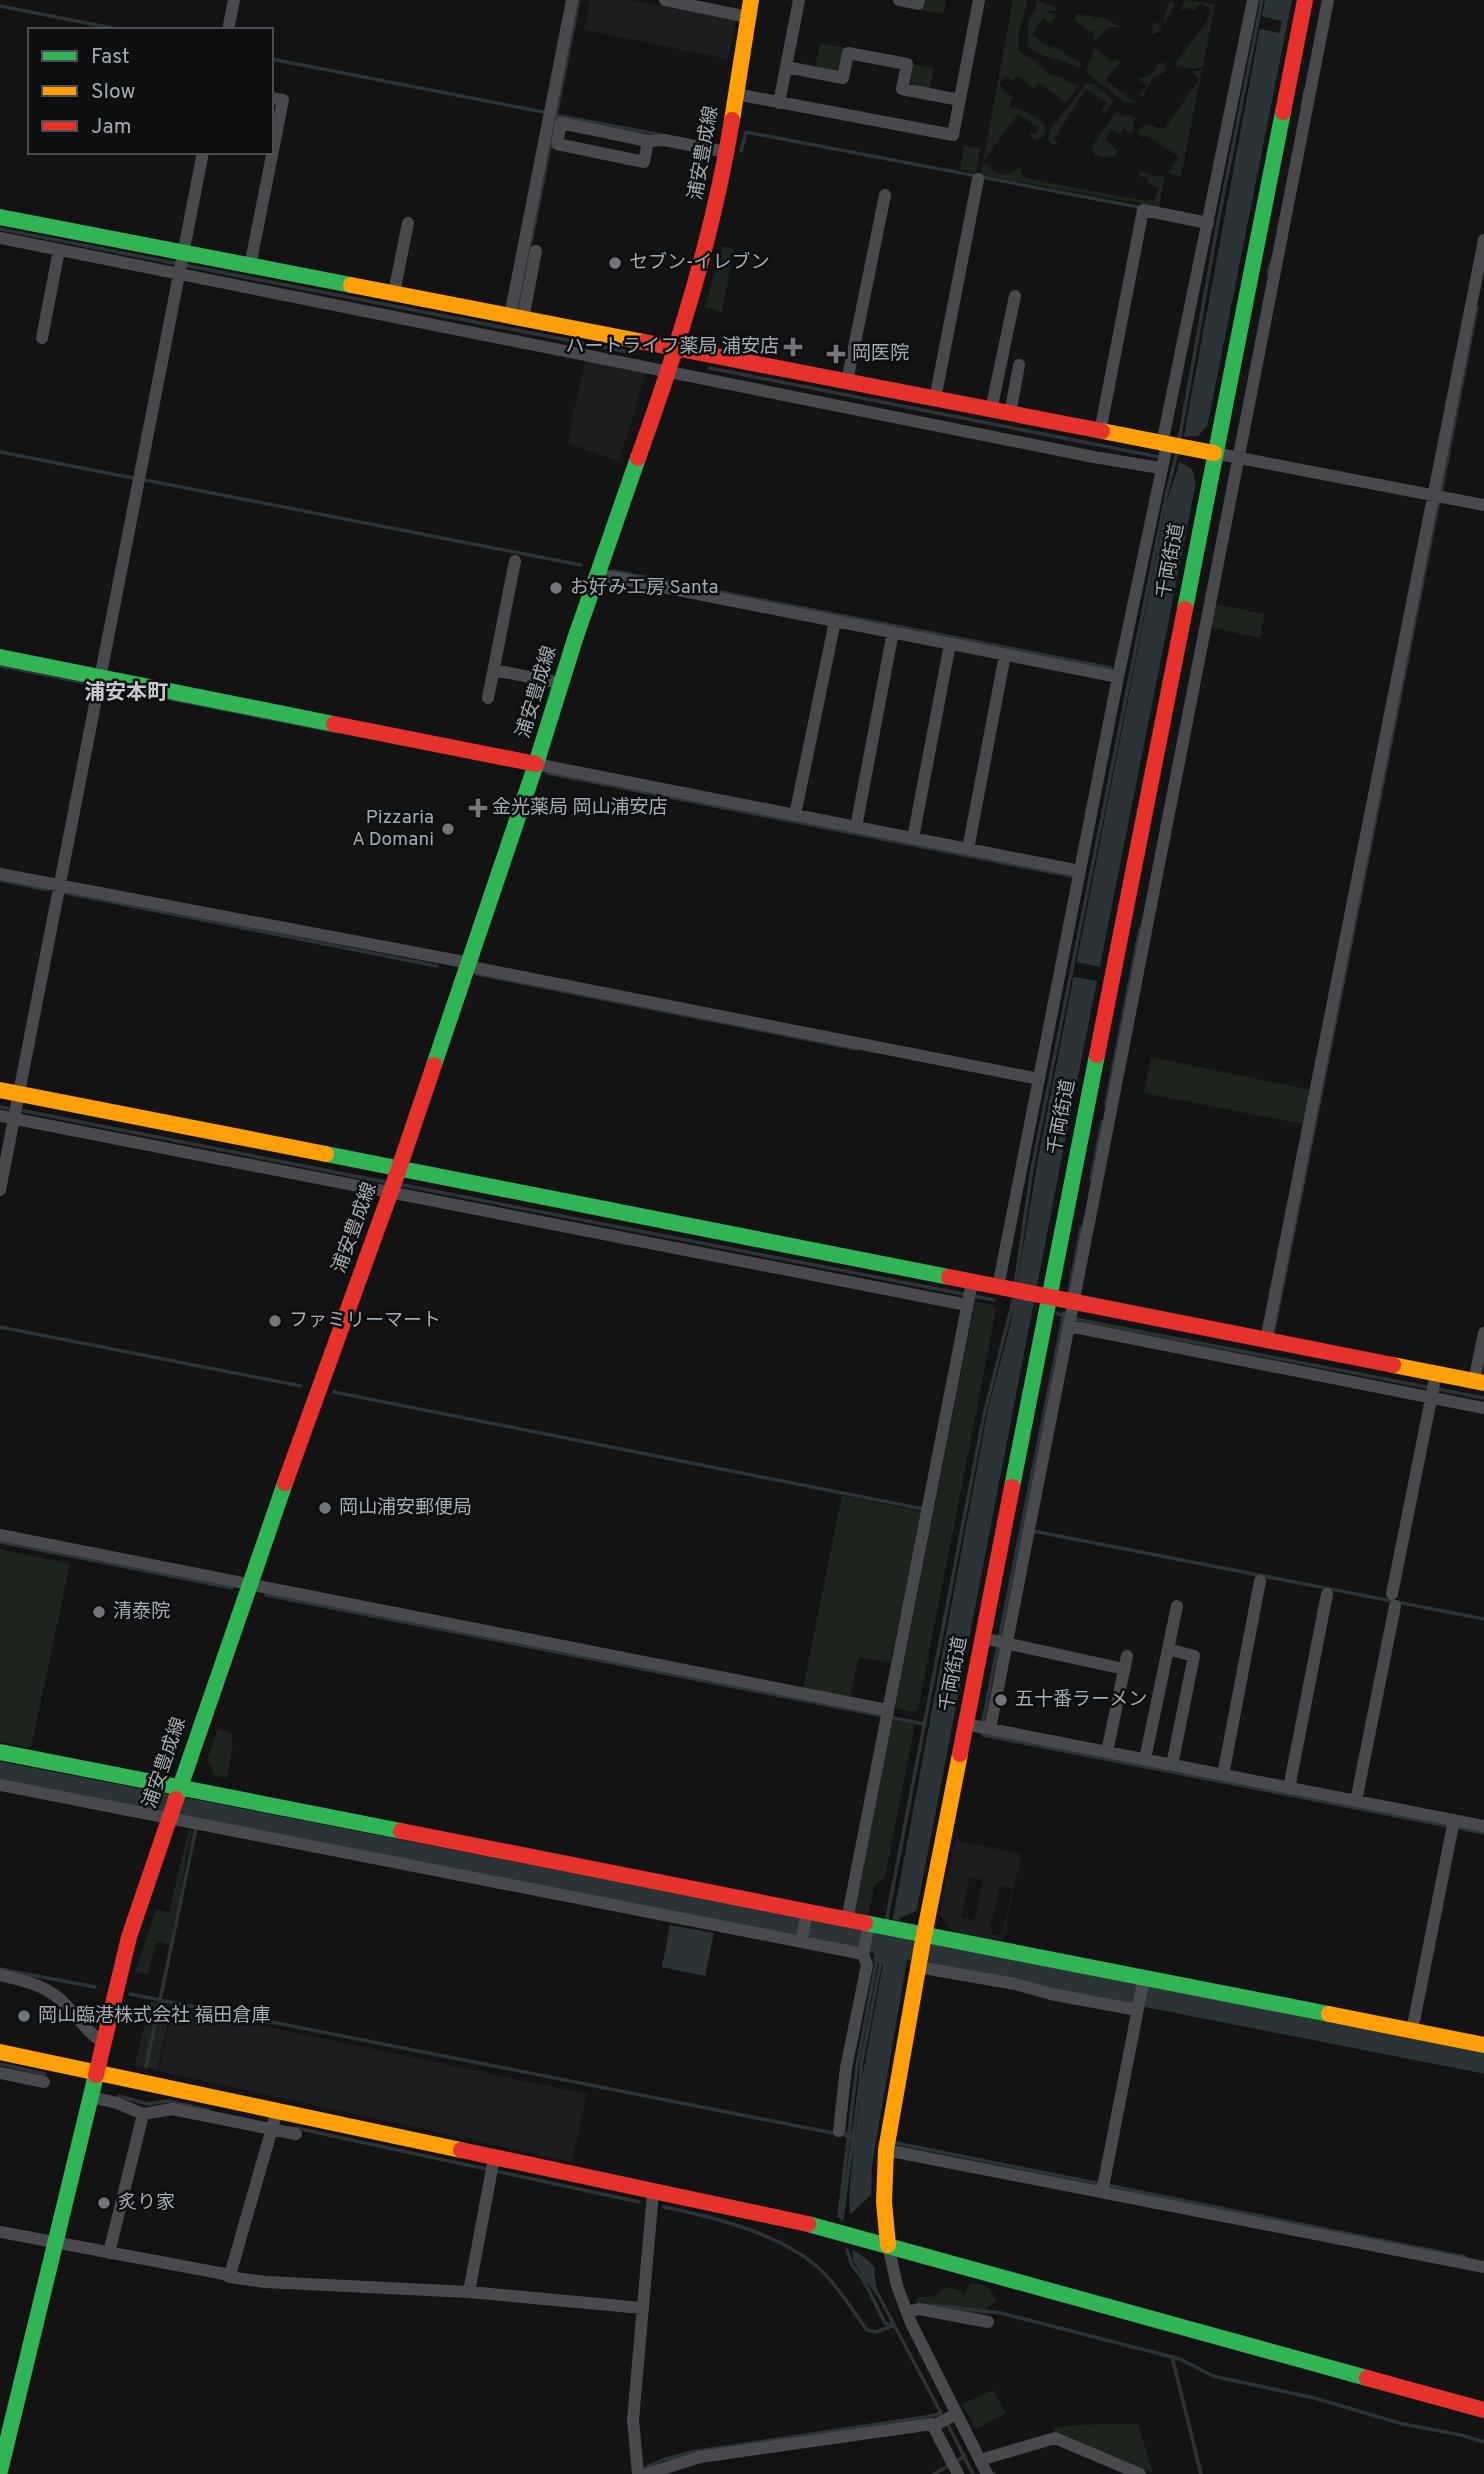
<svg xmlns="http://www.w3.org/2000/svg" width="1484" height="2474" viewBox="0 0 1484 2474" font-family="Overpass,'Noto Sans JP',sans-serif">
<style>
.built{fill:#1d1d1f;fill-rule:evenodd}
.green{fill:#1d231d}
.water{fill:#2b3337}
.pier{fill:#131313}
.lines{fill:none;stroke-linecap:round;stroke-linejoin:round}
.stream{stroke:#2b3337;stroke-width:3.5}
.river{stroke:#2b3337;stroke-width:21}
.street{stroke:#47494c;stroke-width:12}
.fast{stroke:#30b455;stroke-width:16}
.slow{stroke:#ff9f0a;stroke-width:16}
.jam{stroke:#e5322d;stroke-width:16}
.poi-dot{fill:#72767b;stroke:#0d0e0f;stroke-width:2.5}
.labels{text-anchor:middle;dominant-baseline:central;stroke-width:5;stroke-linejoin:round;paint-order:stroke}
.street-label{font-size:19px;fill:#a5abb3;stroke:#0d0e0f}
.poi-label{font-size:19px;fill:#a5abb3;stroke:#0d0e0f;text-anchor:start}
.neighbourhood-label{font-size:21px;font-weight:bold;fill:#c6c9cf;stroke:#0d0e0f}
</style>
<rect width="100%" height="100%" fill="#131313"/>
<path class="built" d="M 590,0 L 632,0 L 736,21 L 728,59 L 584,30 Z
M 585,360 L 646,374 L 619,461 L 567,443 Z
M 955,1840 L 1021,1854 L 1003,1942 L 951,1931 L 939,1913 ZM 970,1877 L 983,1880 L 974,1920 L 961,1917 ZM 1001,1886 L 1012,1888 L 1002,1935 L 992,1934 L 993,1929 L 990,1928 Z
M 173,2007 L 587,2094 L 572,2162 L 158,2071 Z"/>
<path class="green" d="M 922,0 L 946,0 L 944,14 L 920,10 Z
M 1013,0 L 1028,0 L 1018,36 L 1019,51 L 1033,60 L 1047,73 L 1063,78 L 1078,87 L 1066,103 L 1039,83 L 1034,89 L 1018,76 L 1013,81 L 1006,76 L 999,85 L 1013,98 L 1010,102 L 1010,107 C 1025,112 1039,114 1047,130 L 1042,138 L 1036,140 L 1030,136 L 1030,133 L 1036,134 L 1038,128 L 1018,114 L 983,162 Z
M 1036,0 L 1057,8 L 1056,11 L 1047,11 L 1056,17 L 1051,23 L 1043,18 L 1032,35 L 1051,48 L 1053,45 L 1081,64 L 1079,68 C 1063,58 1038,59 1028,45 L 1028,23 L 1037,4 Z
M 1185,0 L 1215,4 L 1203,67 L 1194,69 L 1174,65 L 1208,20 L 1207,18 L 1211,12 L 1209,8 L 1201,3 L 1195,10 L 1187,8 L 1181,11 L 1180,9 Z
M 1172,1 L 1175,5 L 1158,33 L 1152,34 L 1153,22 L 1162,26 L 1168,5 L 1166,4 Z
M 1076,14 L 1095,17 L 1094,24 L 1096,17 L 1105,18 L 1120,27 L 1109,27 L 1095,41 L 1093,30 L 1090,32 L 1075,20 Z
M 820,43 L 845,48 L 841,70 L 835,72 L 815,69 Z
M 1095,49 L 1113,62 L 1116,59 L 1120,62 L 1106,80 L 1135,103 L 1124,102 L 1087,73 L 1087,67 Z
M 1161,63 L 1164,63 L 1166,71 L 1152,79 L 1143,96 L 1140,95 L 1147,85 L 1138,78 C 1147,78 1154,73 1157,64 Z
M 912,64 L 934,68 L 930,90 L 910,85 Z
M 1202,70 L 1181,177 L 1168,173 L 1179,157 L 1146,135 L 1143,138 L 1137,132 C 1145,120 1153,127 1164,129 L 1199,80 L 1192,71 Z
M 1086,84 L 1093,84 L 1114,100 L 1105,114 L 1101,112 L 1107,103 L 1086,89 L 1054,139 L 1058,142 L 1056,145 L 1052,144 L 1048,140 L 1050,130 Z
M 1117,111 L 1123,116 L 1129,115 L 1135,118 L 1132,134 L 1124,128 L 1120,134 L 1112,129 L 1105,139 L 1118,151 L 1115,156 L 1107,158 L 1094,155 L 1092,146 Z
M 964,145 L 980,148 L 976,173 L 960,170 Z
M 984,163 C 996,175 1007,180 1020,167 L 1022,175 L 1029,179 L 1146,201 L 1147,199 L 1154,201 L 1158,188 L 1148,183 L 1148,178 L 1139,176 L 1140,171 L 1152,176 L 1165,176 L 1159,207 L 981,175 Z
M 722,246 L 734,249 L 722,312 L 705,307 Z
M 1215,604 L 1265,614 L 1260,638 L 1210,627 Z
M 1151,1057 L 1311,1090 L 1303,1124 L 1144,1093 Z
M 975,1302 L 993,1305 L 996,1310 L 918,1710 L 912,1712 L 895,1708 Z
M 842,1495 L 922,1512 L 890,1663 L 859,1657 L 850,1698 L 803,1688 Z
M 0,1549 L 70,1564 L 31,1748 L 0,1742 Z
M 892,1720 L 915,1724 L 892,1841 L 880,1839 L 892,1842 L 885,1878 L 875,1884 L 868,1916 L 854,1913 Z
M 218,1728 L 231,1733 L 233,1744 L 227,1778 L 216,1776 L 207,1760 Z
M 189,1827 L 193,1827 L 170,1945 L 157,1941 L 148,1974 L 135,1973 L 156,1909 L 169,1912 Z
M 150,2001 L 157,2002 L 157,2009 L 161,2009 L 165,2004 L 172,2006 L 157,2070 L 135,2065 Z
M 970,2284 C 983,2283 991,2287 996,2300 L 986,2310 L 987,2315 L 920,2307 L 916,2302 L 919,2297 L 934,2296 L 946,2287 L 961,2291 L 963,2296 Z
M 993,2390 L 1006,2413 L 976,2429 L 962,2404 Z
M 1098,2424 L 1138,2424 L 1153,2473 L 1054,2434 L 1054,2427 Z"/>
<path class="water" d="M 1265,0 L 1292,0 L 1058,1177 L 905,1971 L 872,2165 L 869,2261 L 876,2270 L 874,2271 L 877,2289 L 873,2291 L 853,2261 L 849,2198 L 854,2141 L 842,2136 L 842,2133 L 856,2131 L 864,2067 L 883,1964 L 873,1961 L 878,1936 L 893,1918 L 988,1409 L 1010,1326 L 1039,1153 L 1167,501 L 1178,467 Z
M 670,1925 L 714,1933 L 705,1976 L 662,1967 Z"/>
<path class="pier" d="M 1262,0 L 1264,0 L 1261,16 L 1282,21 L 1279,33 L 1257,28 Z
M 1210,423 L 1197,484 L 1195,483 L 1193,471 L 1189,467 L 1176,460 L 1180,437 L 1198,436 Z
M 1073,961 L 1100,967 L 1097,981 L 1070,976 Z
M 918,1910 L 911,1945 L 908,1942 L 878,1936 L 879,1929 L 888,1918 L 899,1921 L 900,1918 Z
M 873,1962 L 883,1964 L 863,2067 L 857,2120 L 854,2119 L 861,2066 L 879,1966 L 873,1965 Z
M 873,2193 L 872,2260 L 876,2266 L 855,2251 L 831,2243 L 836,2217 L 852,2213 Z"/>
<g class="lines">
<path class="stream" d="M 0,6 L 122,30
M 271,59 L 543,112
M 1302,107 L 1305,91
M 555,115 L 661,135
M 741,151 L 746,132 L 1138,207
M 0,229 L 628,352
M 1270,277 L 1268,272 L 1272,261
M 518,307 L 579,0
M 710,368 L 1159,457
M 1179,441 L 1218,222 L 1262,0
M 0,452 L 133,478
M 145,480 L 581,565
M 1441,492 L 1477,307
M 613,571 L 1111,668
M 0,666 L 92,684
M 104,686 L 337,732
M 547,773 L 1076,877
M 0,880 L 48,890
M 66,893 L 437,966
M 477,974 L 856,1049
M 1106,1104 L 1140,929
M 0,1107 L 12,1109
M 20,1110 L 390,1183
M 1091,1179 L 1102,1122
M 398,1184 L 994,1300
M 1015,1286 L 1032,1169 L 1166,496 L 1177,452
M 1069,1292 L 1081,1228
M 1056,1313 L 1066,1317
M 1074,1319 L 1484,1398
M 0,1327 L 301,1386
M 1273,1335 L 1439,500
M 334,1392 L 923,1509
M 1033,1531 L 1484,1619
M 0,1542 L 232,1588
M 266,1595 L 924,1724
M 983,1721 L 1064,1313
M 983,1732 L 983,1735 L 1484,1833
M 198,1820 L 200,1812
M 886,1923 L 984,1415 L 1014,1297
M 0,1969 L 95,1987
M 130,1994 L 838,2134
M 0,2064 L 45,2074
M 146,2067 L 196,1828
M 119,2096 L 148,2104 L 168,2101 L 208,2110
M 296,2128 L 639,2202
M 896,2143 L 1465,2257
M 664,2207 C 714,2217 787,2235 824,2273 C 840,2290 853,2311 867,2330 L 876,2332 L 892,2326
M 839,2216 L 857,2066 L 877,1958
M 842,2219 L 861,2077 L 861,2066 L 881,1960
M 847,2250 L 852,2265 L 863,2279 L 885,2323 L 894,2326
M 874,2287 L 941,2413
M 931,2305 L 1001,2313 L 1180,2359 L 1213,2376 L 1314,2398 L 1403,2424 L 1461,2435 L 1484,2442
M 1172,2357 L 1201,2474
M 947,2423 L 973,2474
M 641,2469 L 663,2460 L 692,2452 L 932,2416 L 941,2413
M 994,2473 L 994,2474
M 934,2474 L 965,2456"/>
<path class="river" d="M 0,1772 L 911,1950
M 930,1954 L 1484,2063"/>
<path class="street" d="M 665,0 L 748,17
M 899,0 L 918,4 L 919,0
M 228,30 L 234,0
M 786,67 L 843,78 L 848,53 L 907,64 L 902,89 L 960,100
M 736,94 L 953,135 L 979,0
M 779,103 L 799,0
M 648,141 L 644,162 L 557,144 L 561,123 L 648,141 L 664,140 L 726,152
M 0,238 L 1094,457 L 1160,468
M 250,266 L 283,100 L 271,98
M 394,293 L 408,223
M 510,316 L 572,0
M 523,319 L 536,251
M 42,338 L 59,250
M 847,382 L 885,195
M 935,399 L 978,179
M 991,410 L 1015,296
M 1010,414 L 1019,365
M 1100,432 L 1143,210 L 1208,223
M 1162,444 L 1253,0
M 1214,453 L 1484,505
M 597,574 L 1118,677
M 494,670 L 560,683
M 488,698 L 515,561
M 536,764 L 1080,871
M 795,815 L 835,621
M 856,827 L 893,632
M 913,838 L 950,644
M 968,849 L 1005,655
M 0,874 L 459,961 L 477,968 L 1039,1079
M 0,1116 L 967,1305
M 0,1190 L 203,152
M 998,1287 L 1118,677 L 1167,445
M 1069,1326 L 1484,1408
M 1266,1340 L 1484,240
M 1474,1382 L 1484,1333
M 0,1535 L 887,1710
M 1392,1594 L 1436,1374
M 982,1638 L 1124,1669
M 1168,1649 L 1194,1656 L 1172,1765
M 965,1724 L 1484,1826
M 990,1729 L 1328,0
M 1107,1752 L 1127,1656
M 1145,1759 L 1177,1606
M 1223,1775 L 1260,1581
M 0,1785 L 863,1954
M 1289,1788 L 1327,1594
M 1356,1801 L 1395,1606
M 847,1920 L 972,1282
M 801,1942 L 807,1912
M 918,1967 L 1015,1984 L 1051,1994 L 1137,2010
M 0,1975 C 27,1981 49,1986 68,2007 C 80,2020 88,2033 103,2042
M 1412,2031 L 1454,1820
M 0,2073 L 44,2082
M 91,2097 L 117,2103 L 143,2114 L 172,2109 L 296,2134
M 839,2131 L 846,2068 L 867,1965 L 863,1954 L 869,1924
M 886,2150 L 1484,2267
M 1102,2192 L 1144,1978
M 0,2232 L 230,2275 L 229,2277 L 265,2282 L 469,2292 L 642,2308
M 888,2245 L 897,2286 L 911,2323 L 987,2474
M 109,2253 L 143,2114
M 230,2275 L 277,2111
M 469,2292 L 494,2158
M 907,2312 L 919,2309 L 988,2322
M 933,2426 L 956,2414
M 980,2460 L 1055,2438 L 1140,2474
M 638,2474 L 633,2420 L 653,2193
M 647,2474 L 700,2457 L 932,2424 L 958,2474"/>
<path class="fast" d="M 0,217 L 351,285
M 1185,609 L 1283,112
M 0,657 L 334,724
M 434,1065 L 536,764 L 575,639 L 638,458
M 326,1154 L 949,1277
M 1012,1487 L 1097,1055
M 0,1752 L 401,1831
M 176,1799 L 285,1483
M 865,1923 L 1329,2014
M 808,2224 L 1367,2378
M 0,2471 L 96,2075"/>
<path class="slow" d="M 732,120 L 751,0
M 351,285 L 644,342
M 1102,431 L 1214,453
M 0,1090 L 326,1154
M 1393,1365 L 1484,1383
M 1329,2014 L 1484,2045
M 0,2052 L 461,2150
M 888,2245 L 884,2202 L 886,2150 L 922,1946 L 960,1754"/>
<path class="jam" d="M 1283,112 L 1305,0
M 644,342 L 1102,431
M 638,458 C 678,347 713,236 732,120
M 334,724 L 536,764
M 1097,1055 L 1185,609
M 949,1277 L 1393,1365
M 285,1483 L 395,1180 L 434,1065
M 960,1754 L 1012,1487
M 401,1831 L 865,1923
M 96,2075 L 129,1937 L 176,1799
M 461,2150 L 808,2224
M 1367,2378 L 1484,2410"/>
</g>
<g class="poi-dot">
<circle cx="615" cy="263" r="7"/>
<path d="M789.5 336.5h7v7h7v7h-7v7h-7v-7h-7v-7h7z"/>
<path d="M832.5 343.5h7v7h7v7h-7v7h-7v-7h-7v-7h7z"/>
<circle cx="556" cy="588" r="7"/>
<path d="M474.5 797.5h7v7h7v7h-7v7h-7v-7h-7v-7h7z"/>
<circle cx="448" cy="829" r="7"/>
<circle cx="275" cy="1321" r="7"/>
<circle cx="325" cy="1508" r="7"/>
<circle cx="99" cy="1612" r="7"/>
<circle cx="1001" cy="1700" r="7"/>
<circle cx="24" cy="2016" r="7"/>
<circle cx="104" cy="2203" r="7"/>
</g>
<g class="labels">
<g class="street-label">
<text transform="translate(704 153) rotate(-80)">浦安豊成線</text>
<text transform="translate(1171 561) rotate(-79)">千両街道</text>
<text transform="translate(537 692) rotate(-73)">浦安豊成線</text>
<text transform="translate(1062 1117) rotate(-79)">千両街道</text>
<text transform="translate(355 1228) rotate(-70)">浦安豊成線</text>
<text transform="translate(954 1674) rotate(-79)">千両街道</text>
<text transform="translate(165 1763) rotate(-71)">浦安豊成線</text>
</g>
<g class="poi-label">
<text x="629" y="263">セブン-イレブン</text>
<text x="779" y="347" text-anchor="end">ハートライフ薬局 浦安店</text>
<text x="852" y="354">岡医院</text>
<text x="570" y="588">お好み工房 Santa</text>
<text x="492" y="808">金光薬局 岡山浦安店</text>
<text x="434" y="818" text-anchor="end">Pizzaria<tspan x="434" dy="22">A Domani</tspan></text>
<text x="289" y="1321">ファミリーマート</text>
<text x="339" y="1508">岡山浦安郵便局</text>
<text x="113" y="1612">清泰院</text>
<text x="1015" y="1700">五十番ラーメン</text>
<text x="38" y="2016">岡山臨港株式会社 福田倉庫</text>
<text x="118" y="2203">炙り家</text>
</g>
<g class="neighbourhood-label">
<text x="126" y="693">浦安本町</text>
</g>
</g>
<rect x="28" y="28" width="245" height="126" fill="#0d0e0f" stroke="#4a4d51" stroke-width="2"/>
<rect x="42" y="51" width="35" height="10" fill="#30b455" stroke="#4a4d51" stroke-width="2"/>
<text x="91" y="63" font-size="21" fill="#a5abb3">Fast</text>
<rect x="42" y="86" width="35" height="10" fill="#ff9f0a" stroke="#4a4d51" stroke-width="2"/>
<text x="91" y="98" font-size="21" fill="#a5abb3">Slow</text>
<rect x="42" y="121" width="35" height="10" fill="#e5322d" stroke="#4a4d51" stroke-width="2"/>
<text x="91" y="133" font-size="21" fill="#a5abb3">Jam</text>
</svg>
